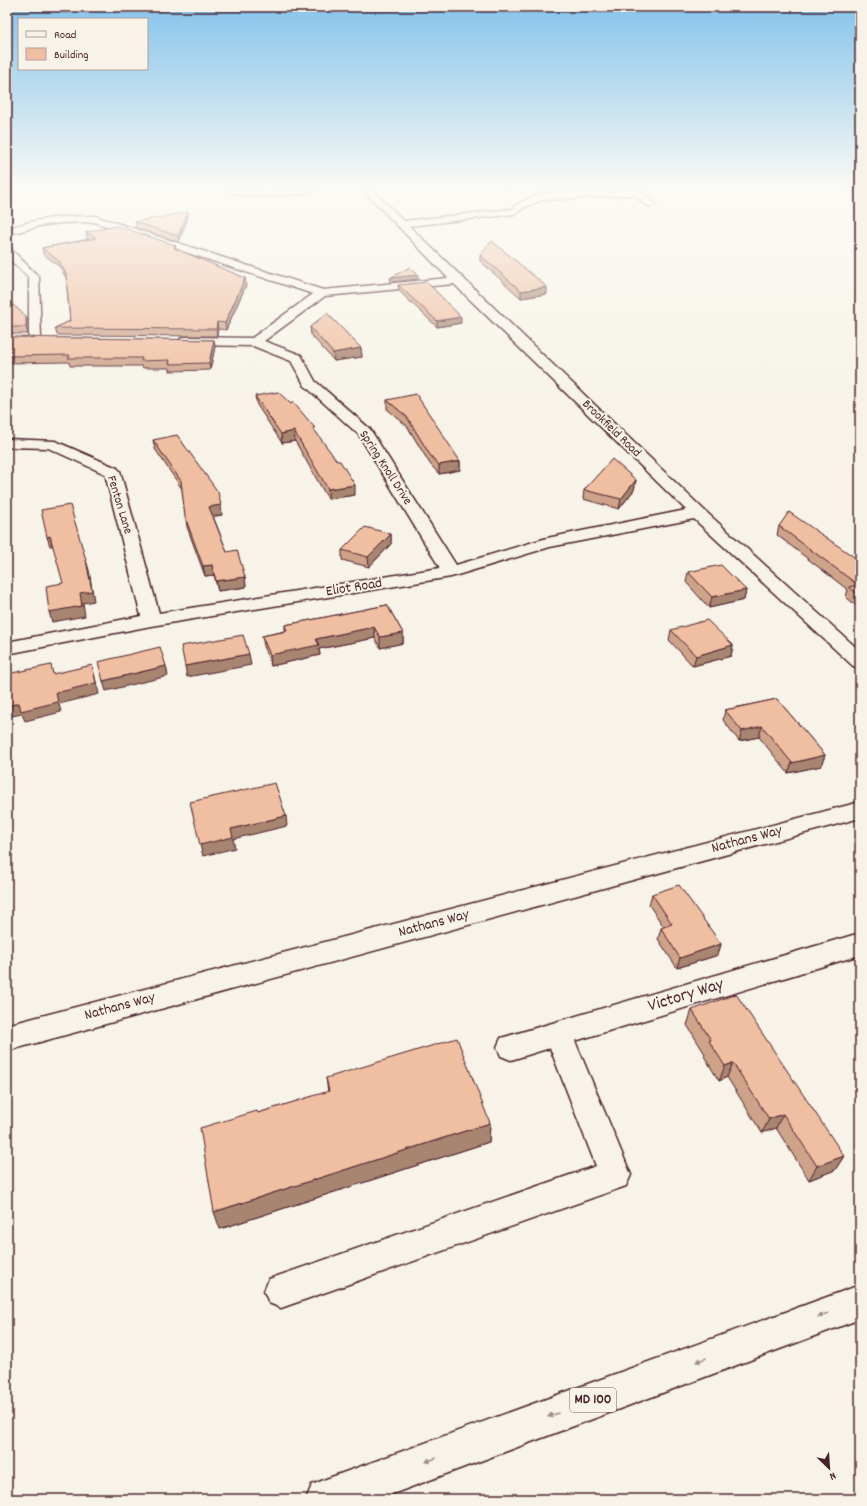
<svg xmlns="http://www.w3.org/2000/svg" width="867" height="1506" viewBox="0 0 867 1506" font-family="Dekko,sans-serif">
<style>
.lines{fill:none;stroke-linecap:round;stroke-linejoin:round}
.minor-casing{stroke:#4a1f2b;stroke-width:3}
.highway-casing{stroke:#4a1f2b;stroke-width:3}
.minor{fill:#f7f3e8;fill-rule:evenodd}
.highway{fill:#f7f3e8;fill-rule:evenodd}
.wall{fill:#cea38a;stroke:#4a1f2b}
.shaded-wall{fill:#a88571;stroke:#4a1f2b}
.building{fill:#f0bea1;stroke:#4a1f2b}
.oneway{fill:#a0898a}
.labels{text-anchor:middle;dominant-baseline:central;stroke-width:4;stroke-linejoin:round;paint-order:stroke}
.far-street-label{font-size:13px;fill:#4a1f2b;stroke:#f7f3e8}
.shield{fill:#f7f3e8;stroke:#7e5f64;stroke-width:1}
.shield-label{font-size:14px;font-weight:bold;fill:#4a1f2b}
.street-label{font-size:15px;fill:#4a1f2b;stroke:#f7f3e8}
.near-street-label{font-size:18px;fill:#4a1f2b;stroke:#f7f3e8}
</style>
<rect width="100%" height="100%" fill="#f7f3e8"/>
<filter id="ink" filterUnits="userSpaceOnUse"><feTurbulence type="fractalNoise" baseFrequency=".025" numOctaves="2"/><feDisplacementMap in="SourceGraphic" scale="8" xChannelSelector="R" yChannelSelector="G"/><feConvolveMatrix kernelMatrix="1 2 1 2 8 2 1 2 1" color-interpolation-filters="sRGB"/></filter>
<g filter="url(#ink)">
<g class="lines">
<defs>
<path id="minor" d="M 228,190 L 315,190 L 311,193 C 283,195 256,199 229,192 Z
M 363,190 L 372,190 L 404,221 L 512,209 L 519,203 L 540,194 L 628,190 L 639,190 L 654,202 L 656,204 L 654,206 L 648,206 L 634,195 L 542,200 L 525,207 L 515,214 L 409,226 L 704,510 L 860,651 L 860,668 L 853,666 L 694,519 L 550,547 L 451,577 L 151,626 L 7,654 L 7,642 L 141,616 L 105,474 L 48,448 L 7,447 L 7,439 L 55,441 L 117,468 L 120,471 L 159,613 L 440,568 L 359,435 L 305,386 L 291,361 L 253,346 L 185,345 L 181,344 L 179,341 L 181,338 L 185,337 L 252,338 L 313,294 L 94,222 L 61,223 L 39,226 L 7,235 L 7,229 C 35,218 65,216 95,216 L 323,290 L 448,278 ZM 454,284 L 686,510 L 547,538 L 456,565 L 370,429 L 315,381 L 301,355 L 264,341 L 325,296 Z
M 851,190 L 860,190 L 860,193 L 852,192 Z
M 7,248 L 11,249 L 39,277 L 41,339 L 39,342 L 31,342 L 29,339 L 29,278 L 7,257 Z
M 860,802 L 860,818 L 7,1051 L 7,1025 Z
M 860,933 L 860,955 L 575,1041 L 631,1175 L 626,1186 L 281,1308 L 269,1303 L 264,1291 L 269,1279 L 596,1166 L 550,1048 L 511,1060 L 501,1056 L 497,1047 L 501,1038 Z"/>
<path id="highway" d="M 860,1285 L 860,1319 L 379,1499 L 306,1499 L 312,1485 L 326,1479 Z"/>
</defs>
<use href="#minor" class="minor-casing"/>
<use href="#highway" class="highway-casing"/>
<use href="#minor" class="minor"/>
<use href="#highway" class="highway"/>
</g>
<path class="wall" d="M 188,217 L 179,242 L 136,228 L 135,222 Z
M 86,232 L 175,245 L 176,249 L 245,278 L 246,285 L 226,330 L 218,329 L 217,336 L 57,335 L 55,328 L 70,321 L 66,278 L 60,267 L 43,254 L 42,248 L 89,239 L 87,238 Z
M 480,255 L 547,294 L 521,298 L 480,261 Z
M 398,285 L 461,323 L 437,327 L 399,291 Z
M 7,300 L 28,322 L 28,334 L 7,334 Z
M 310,327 L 361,348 L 362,357 L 334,361 L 311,335 Z
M 7,337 L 214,340 L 215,347 L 210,370 L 170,371 L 170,368 L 143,368 L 142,366 L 70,366 L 69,362 L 7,363 Z
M 255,396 L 315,431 L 355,495 L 328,499 L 295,441 L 282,443 L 257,405 Z
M 387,400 L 460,461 L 460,470 L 439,474 L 430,464 L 407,426 L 387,409 Z
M 153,440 L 222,515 L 213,516 L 227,552 L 245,577 L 246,587 L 218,591 L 214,575 L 205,576 L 187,527 L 182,489 L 155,449 Z
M 636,480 L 634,490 L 619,509 L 583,499 L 584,490 Z
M 779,526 L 860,561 L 860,609 L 846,597 L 848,590 L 777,535 Z
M 391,534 L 391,544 L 369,567 L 342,560 L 342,550 Z
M 688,572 L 746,590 L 744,600 L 709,608 L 686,582 Z
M 387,605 L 403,633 L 403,643 L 380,648 L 375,638 L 319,649 L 320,655 L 271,666 L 264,646 L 262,636 L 285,631 L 285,625 Z
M 671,630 L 733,645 L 731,656 L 693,666 L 669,640 Z
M 777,699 L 825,755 L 821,766 L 788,773 L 759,737 L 739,741 L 723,720 L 725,710 Z
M 652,894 L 721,944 L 718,955 L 677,968 L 658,939 L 661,928 L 664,927 L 649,905 Z
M 692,1010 L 844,1156 L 835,1170 L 809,1180 L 776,1128 L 762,1133 L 727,1077 L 719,1081 L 704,1056 L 705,1054 L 687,1025 Z
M 326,1078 L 490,1123 L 489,1142 L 220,1229 L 258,1113 L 328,1092 Z"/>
<path class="shaded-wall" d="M 188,212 L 188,217 L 179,242 L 178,236 Z
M 418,275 L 418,279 L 391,282 L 390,278 Z
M 245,278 L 246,285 L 226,330 L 225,323 Z
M 547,287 L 547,294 L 521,298 L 521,291 Z
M 26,316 L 28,322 L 28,334 L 26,327 Z
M 461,317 L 461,323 L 437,327 L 437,321 Z
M 217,322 L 218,329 L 217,336 L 216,329 Z
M 214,340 L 215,347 L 210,370 L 209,363 Z
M 361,348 L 362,357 L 334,361 L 333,353 Z
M 294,431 L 295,441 L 282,443 L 281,434 Z
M 460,461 L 460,470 L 439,474 L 439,465 Z
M 636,480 L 634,490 L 619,509 L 621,499 Z
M 355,485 L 355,495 L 328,499 L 328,489 Z
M 221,505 L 222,515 L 210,517 L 209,507 Z
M 391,534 L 391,544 L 369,567 L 368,557 Z
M 50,536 L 53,546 L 50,546 L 47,537 Z
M 86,560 L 89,570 L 94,601 L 83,603 L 85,616 L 52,622 L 49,612 L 80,593 Z
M 212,565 L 214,575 L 205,576 L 203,566 Z
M 245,577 L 246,587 L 218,591 L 216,581 Z
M 746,590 L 744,600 L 709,608 L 712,597 Z
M 374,627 L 375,638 L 319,649 L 320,655 L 271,666 L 270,655 L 316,639 Z
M 403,633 L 403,643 L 380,648 L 380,637 Z
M 733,645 L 731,656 L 693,666 L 696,656 Z
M 249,654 L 251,665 L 187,677 L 185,666 Z
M 92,665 L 99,694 L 59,704 L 61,712 L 25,721 L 22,714 L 7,717 L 7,706 L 19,703 L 56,693 Z
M 166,666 L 168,676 L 106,691 L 103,681 Z
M 762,726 L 759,737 L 739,741 L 742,731 Z
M 825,755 L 821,766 L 788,773 L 792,763 Z
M 286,816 L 287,826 L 233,839 L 235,848 L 203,856 L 200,845 L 231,829 Z
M 721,944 L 718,955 L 677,968 L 680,958 Z
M 733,1063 L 727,1077 L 719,1081 L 725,1066 Z
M 783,1114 L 776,1128 L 762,1133 L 769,1119 Z
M 490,1123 L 489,1142 L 220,1229 L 214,1212 Z
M 844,1156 L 835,1170 L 809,1180 L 817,1166 Z"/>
<path class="building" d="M 188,212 L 178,236 L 135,222 Z
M 117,226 L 175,245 L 174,248 L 245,278 L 225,323 L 217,322 L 216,329 L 55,328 L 70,321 L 66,274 L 59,261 L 42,248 L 96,238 L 86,232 Z
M 492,241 L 547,287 L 521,291 L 480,255 Z
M 410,267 L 418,275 L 390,278 Z
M 427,282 L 461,317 L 437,321 L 398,285 Z
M 7,300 L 26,316 L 26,327 L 7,327 Z
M 327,313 L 361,348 L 333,353 L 310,327 Z
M 7,337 L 214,340 L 209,363 L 169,364 L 170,360 L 141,361 L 142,358 L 68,358 L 70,355 L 7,356 Z
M 278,392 L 291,404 L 293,402 L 315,428 L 313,428 L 337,461 L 340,461 L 355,485 L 328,489 L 294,431 L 281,434 L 255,396 Z
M 416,394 L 460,461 L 439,465 L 430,455 L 407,417 L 387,400 Z
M 177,435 L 218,492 L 221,505 L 209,507 L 227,552 L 237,550 L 245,577 L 216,581 L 212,565 L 203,566 L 185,517 L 181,481 L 153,440 Z
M 612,459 L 636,480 L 621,499 L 584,490 Z
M 70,505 L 86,560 L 92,591 L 80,593 L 82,606 L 49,612 L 46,586 L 63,583 L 50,536 L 47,537 L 41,510 Z
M 789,512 L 860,561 L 860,596 L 849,587 L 858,585 L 779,526 Z
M 365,527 L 391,534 L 368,557 L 342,550 Z
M 721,565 L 746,590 L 712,597 L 688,572 Z
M 387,605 L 403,633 L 380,637 L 374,627 L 316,639 L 319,645 L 270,655 L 262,636 L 287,631 L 285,625 Z
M 707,620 L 733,645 L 696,656 L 671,630 Z
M 243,635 L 249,654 L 185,666 L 181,646 Z
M 160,647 L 166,666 L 103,681 L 98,662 Z
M 51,665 L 53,674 L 92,665 L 96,683 L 56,693 L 58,702 L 21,711 L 19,703 L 7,706 L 7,674 Z
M 777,699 L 825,755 L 792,763 L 762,726 L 742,731 L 725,710 Z
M 275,783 L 286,816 L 231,829 L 233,837 L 200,845 L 190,802 Z
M 679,885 L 721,944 L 680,958 L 661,928 L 672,924 L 652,894 Z
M 736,994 L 844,1156 L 817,1166 L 783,1114 L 769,1119 L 733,1063 L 725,1066 L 709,1041 L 711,1040 L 692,1010 Z
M 457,1038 L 490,1123 L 214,1212 L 200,1128 L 257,1111 L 258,1113 L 329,1091 L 326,1078 Z"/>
<defs><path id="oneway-solid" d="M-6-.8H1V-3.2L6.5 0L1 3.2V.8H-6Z"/></defs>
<g class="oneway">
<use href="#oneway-solid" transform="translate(823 1315) rotate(160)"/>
<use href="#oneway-solid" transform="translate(701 1360) rotate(160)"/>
<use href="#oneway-solid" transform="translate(553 1415) rotate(160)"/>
<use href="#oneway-solid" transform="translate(431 1460) rotate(160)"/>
</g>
</g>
<linearGradient id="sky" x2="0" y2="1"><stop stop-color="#84c3eb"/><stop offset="0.47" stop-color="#fbfaf5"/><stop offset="1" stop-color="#fbfaf5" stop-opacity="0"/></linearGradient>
<rect width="867" height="401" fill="url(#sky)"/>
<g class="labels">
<g class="far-street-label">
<text transform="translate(611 429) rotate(44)">Brookfield Road</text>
<text transform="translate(385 468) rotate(57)">Spring Knoll Drive</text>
<text transform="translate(119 505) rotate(73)">Fenton Lane</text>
</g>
<rect class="shield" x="570" y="1388" width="46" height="24" rx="3"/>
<g class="shield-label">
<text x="593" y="1400">MD 100</text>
</g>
<g class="street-label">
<text transform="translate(354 588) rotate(-9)">Eliot Road</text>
<text transform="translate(747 840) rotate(-15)">Nathans Way</text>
<text transform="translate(434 924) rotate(-15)">Nathans Way</text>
<text transform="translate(120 1007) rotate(-15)">Nathans Way</text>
</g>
<g class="near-street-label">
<text transform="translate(686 996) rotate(-17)">Victory Way</text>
</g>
</g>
<rect width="867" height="1506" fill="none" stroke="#f7f3e8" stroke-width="24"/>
<rect x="12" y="12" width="843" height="1482" fill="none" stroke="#4a1f2b" stroke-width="1.5" filter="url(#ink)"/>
<rect x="18" y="18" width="130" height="52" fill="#f7f3e8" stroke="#b29e9c"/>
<rect x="26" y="31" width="20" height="6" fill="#f7f3e8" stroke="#b29e9c"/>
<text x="54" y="38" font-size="12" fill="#4a1f2b">Road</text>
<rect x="26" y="48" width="20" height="12" fill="#f0bea1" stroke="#b29e9c"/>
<text x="54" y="58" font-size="12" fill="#4a1f2b">Building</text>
<g transform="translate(829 1468) rotate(155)" stroke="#f7f3e8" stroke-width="3" paint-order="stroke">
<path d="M0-3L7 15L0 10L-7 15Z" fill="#4a1f2b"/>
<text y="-6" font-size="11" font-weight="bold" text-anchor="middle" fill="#4a1f2b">N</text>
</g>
</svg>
